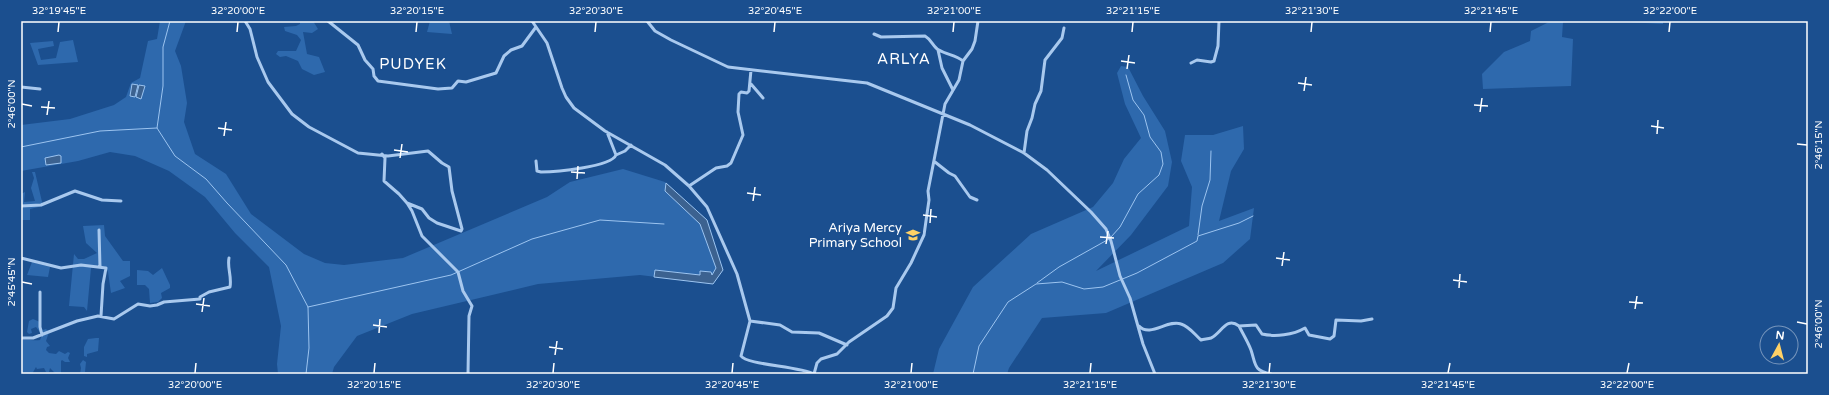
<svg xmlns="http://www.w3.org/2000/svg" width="1829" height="395" viewBox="0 0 1829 395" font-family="'Varela Round',sans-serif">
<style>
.green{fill:#2e69ad}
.water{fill:#3c6290;stroke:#9cc4f0}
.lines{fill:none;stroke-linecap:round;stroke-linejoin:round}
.stream{stroke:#9cc4f0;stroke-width:1}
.minor{stroke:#a9c9ee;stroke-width:3}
.ticks{fill:none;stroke:#fff;stroke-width:1.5}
.labels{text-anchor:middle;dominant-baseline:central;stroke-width:3;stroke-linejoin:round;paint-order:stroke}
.poi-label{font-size:13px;fill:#fff;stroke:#1b4f8f;text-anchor:end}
.quarter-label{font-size:15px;letter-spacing:1px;fill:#fff;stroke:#1b4f8f}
.neatline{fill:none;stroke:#fff;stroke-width:1.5}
.ticks-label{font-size:10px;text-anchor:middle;fill:#fff}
</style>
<rect width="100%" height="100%" fill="#1b4f8f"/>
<path class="green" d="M 160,21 L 186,21 L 175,51 L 181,66 L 187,103 L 184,122 L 195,154 L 226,174 L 251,214 L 304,254 L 325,263 L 344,265 L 403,258 L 547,197 L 570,182 L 623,169 L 665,182 L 707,220 L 723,270 L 713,284 L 640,275 L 538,284 L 412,314 L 357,336 L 334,367 L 332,374 L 278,374 L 277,364 L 281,326 L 269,267 L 235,233 L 205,197 L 169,171 L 135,156 L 110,152 L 78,161 L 21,171 L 21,125 L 70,119 L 114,105 L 126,97 L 131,83 L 140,78 L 148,41 L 157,39 Z
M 300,21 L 313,21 L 318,29 L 312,33 L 303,32 L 307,54 L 319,57 L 325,72 L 314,75 L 302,69 L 298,61 L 286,56 L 280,57 L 276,54 L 278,51 L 296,51 L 301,40 L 297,35 L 285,31 L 284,27 L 296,26 L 300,24 Z
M 430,21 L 449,21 L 452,34 L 427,32 Z
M 1551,21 L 1563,22 L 1562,37 L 1573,39 L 1571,86 L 1483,89 L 1482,74 L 1504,52 L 1530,41 L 1531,31 Z
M 1609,21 L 1663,21 L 1663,24 Z
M 73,40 L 78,62 L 38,65 L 30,43 L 53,41 L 54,46 L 38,49 L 41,60 L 56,58 L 60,42 Z
M 1121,66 L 1128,67 L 1143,96 L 1165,131 L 1172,162 L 1168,186 L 1131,235 L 1096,271 L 1189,226 L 1192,187 L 1181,161 L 1185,135 L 1213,135 L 1243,126 L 1244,149 L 1231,171 L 1219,221 L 1254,208 L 1250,239 L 1223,263 L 1106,313 L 1042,318 L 1009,368 L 1007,374 L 933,374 L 939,349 L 973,287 L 1031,234 L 1093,207 L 1113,183 L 1124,159 L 1141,138 L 1125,104 L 1117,73 Z
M 32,172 L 35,172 L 43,206 L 30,209 L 30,220 L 21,220 L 21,194 L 25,192 L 24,202 L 35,201 L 31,188 L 34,178 Z
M 104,225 L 105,236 L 123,261 L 130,261 L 130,276 L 120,281 L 125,288 L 111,293 L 108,272 L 105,266 L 91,268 L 87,311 L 84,307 L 69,306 L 74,254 L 78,259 L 84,259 L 97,253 L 86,243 L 83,226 Z
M 32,262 L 50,267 L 48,277 L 27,275 Z
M 162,268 L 170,285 L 170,288 L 161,293 L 162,298 L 158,302 L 150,303 L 149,289 L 145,285 L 137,285 L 137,270 L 148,271 L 153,275 Z
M 33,319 L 40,322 L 39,325 L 43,330 L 46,329 L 49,332 L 46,341 L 50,346 L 47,347 L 46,350 L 49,353 L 56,354 L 59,351 L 65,354 L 68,352 L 70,353 L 68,358 L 70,362 L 65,362 L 62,360 L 61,361 L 61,373 L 64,374 L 56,374 L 50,368 L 49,372 L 46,372 L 44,368 L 37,369 L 36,367 L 32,374 L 21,372 L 21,340 C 28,339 34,341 40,340 L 42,335 L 36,327 L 31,329 L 32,333 L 29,334 L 27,332 L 29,321 Z
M 96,338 L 99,338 L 98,351 L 87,354 L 87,357 L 84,356 L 84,347 L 88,339 Z
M 83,360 L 86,362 L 85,372 L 90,372 L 91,374 L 80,374 L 81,368 L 80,364 Z"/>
<path class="water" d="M 132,84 L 138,85 L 135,97 L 130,96 Z
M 139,85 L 145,86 L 141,99 L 136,97 Z
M 59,155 L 61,156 L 61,163 L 46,165 L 45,158 Z
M 666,183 L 707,220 L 723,270 L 713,284 L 654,277 L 655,270 L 700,275 L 700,271 L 711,272 L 712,275 L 716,268 L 700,224 L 665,191 Z"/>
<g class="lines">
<path class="stream" d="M 170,21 L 163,47 L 163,86 L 157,128 L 175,156 L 206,179 L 227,203 L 286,265 L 308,307 L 309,348 L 306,374
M 21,147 L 100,131 L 157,128
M 1198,235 L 1202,206 L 1210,180 L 1211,151
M 1111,237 L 1120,227 L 1138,194 L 1159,175 L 1163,164 L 1161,152 L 1150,137 L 1144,115 L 1133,100 L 1126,75
M 1037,283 L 1059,267 L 1109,239
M 308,307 L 451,275 L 532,239 L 600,220 L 664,224
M 973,374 L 979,346 L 1008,302 L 1036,284 L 1062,282 L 1084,289 L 1103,287 L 1137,273 L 1197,241 L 1198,236 L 1239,223 L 1253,216"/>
<path class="minor" d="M 245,21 L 250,29 L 257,57 L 268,82 L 292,114 L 309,127 L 358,153 L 388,156 L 428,151 L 442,163 L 449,167 L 452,191 L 462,229 L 461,231 L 437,223 L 429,218 L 422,209 L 407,203
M 328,21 L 358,45 L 365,60 L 373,69 L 374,76 L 378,81 L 438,89 L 452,88 L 458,81 L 466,82 L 496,73 L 504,56 L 511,50 L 522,46 L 536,27
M 532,21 L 547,43 L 562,88 L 566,97 L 574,108 L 605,131 L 665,165 L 689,186 L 707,207 L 737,274 L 750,321 L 741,356 C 747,365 799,366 814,374
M 647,21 L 655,31 L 671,40 L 728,67 L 867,83 L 970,125 L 1024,153 L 1047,170 L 1091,212 L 1106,229 L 1111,241 L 1120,276 L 1130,298 L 1143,344 L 1155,374
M 874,34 L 881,37 L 925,36 C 932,40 933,47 939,50 C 947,55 956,55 963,61
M 938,50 L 942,68 L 953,90
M 1191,63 L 1197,60 L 1211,62 L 1214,61 L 1218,46 L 1219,21
M 751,84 L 763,98
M 21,87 L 40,89
M 1024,153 L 1027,131 L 1032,118 L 1035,104 L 1041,91 L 1045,60 L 1062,38 L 1064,28
M 382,154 L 385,158 L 384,181 L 399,194 L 407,203 L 412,211 L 422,236 L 458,272 L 463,291 L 472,306 L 469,316 L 468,374
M 616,155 L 625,151 L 631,145
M 536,161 L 537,171 L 541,172 C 555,172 611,167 616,155 L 607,132
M 935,162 L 949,173 L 955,176 L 970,197 L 977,200
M 689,186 L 716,168 L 727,166 L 731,163 L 743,135 L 738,112 L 739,94 L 741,92 L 747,93 L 749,91 L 751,70
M 21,206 L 41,205 L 75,191 L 102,200 L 121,201
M 99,230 L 100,267
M 21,258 L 61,268 L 81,265 L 106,268 L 103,284 L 101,316
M 40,292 L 40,327 L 42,335
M 750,321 L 780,325 L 792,332 L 819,333 L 847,345
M 1139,326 C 1150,338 1168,319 1181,324 C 1190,327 1194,334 1201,340 C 1204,339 1208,339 1211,338 C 1221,334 1226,316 1239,326 L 1256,325 L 1262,334 C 1275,337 1293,335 1305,328 L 1309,335 L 1330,339 L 1334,336 L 1336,320 L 1361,321 L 1372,319
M 1239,326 C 1243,334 1248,342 1251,350 C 1256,365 1253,370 1271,374
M 21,338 L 33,338 L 77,321 L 98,316 L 114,319 L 138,304 L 150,306 L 157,305 L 164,302 L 200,299 L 200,297 L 209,292 L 230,287 C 232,276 227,268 229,258
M 814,374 L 817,363 L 821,359 L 837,354 L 849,342 L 887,316 L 893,308 L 896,288 L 911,263 L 924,235 L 929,200 L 928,191 L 945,104 L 959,80 L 963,61 L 972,49 L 975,41 L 978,21"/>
</g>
<path class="ticks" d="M 58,32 L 59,22M 237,32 L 238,22M 416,32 L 417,22M 595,32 L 596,22M 774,32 L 775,22M 953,32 L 954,22M 1132,32 L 1133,22M 1311,32 L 1312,22M 1490,32 L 1491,22M 1669,32 L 1670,22M 1121,61 L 1135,63M 1127,69 L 1129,55M 1298,83 L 1312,85M 1304,91 L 1306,77M 22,104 L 32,106M 1474,105 L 1488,106M 41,107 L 55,108M 1480,112 L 1482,98M 47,115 L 49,101M 1651,126 L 1664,128M 218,128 L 232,130M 1657,134 L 1658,120M 224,136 L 226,122M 1797,144 L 1807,145M 394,150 L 408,152M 400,158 L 402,144M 571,172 L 585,173M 577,179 L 578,166M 747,193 L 761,195M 753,201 L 755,187M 923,215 L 937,217M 930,223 L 931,209M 1100,237 L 1114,238M 1106,244 L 1108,231M 1276,258 L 1290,260M 1282,266 L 1284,252M 1453,280 L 1467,282M 22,282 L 32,284M 1459,288 L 1460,274M 1629,302 L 1643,303M 196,304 L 210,306M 1635,309 L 1637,296M 202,312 L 204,298M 1797,322 L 1807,324M 373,325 L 387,327M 379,333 L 380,319M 549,347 L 563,349M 555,355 L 557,341M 195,373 L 196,363M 374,373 L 375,363M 553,373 L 554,363M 732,373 L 733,363M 911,373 L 912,363M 1090,373 L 1091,363M 1269,373 L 1270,363M 1448,373 L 1450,363M 1627,373 L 1629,363"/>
<defs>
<symbol id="school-bare" viewBox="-9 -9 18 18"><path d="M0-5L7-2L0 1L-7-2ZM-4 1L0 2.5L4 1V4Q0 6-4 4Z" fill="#ffd166" stroke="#1b4f8f" stroke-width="2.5" paint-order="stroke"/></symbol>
</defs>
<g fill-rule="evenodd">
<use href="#school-bare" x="903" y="225" width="20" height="20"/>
</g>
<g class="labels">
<g class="poi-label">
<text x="902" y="228">Ariya Mercy<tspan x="902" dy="15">Primary School</tspan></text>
</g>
<g class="quarter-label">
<text x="904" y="59">ARLYA</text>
<text x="413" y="64">PUDYEK</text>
</g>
</g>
<rect width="1829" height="395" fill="none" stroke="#1b4f8f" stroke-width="44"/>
<g transform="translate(1779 345) rotate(7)"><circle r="19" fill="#1b4f8f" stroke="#7695bc"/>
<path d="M0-3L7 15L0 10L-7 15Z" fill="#ffd166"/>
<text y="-6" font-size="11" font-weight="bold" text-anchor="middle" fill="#ffffff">N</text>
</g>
<rect x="22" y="22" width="1785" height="351" class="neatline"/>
<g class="ticks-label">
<text x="59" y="14">32°19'45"E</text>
<text x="238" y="14">32°20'00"E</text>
<text x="417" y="14">32°20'15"E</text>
<text x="596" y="14">32°20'30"E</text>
<text x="775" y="14">32°20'45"E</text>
<text x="954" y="14">32°21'00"E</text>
<text x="1133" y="14">32°21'15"E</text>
<text x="1312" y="14">32°21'30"E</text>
<text x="1491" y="14">32°21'45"E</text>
<text x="1670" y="14">32°22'00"E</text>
<text transform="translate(11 104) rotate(-90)" y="4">2°46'00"N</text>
<text transform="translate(1818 145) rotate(-90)" y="4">2°46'15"N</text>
<text transform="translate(11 282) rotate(-90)" y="4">2°45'45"N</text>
<text transform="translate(1818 324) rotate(-90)" y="4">2°46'00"N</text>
<text x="195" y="388">32°20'00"E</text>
<text x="374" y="388">32°20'15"E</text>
<text x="553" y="388">32°20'30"E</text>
<text x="732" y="388">32°20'45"E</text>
<text x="911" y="388">32°21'00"E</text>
<text x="1090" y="388">32°21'15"E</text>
<text x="1269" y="388">32°21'30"E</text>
<text x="1448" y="388">32°21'45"E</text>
<text x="1627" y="388">32°22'00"E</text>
</g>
</svg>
